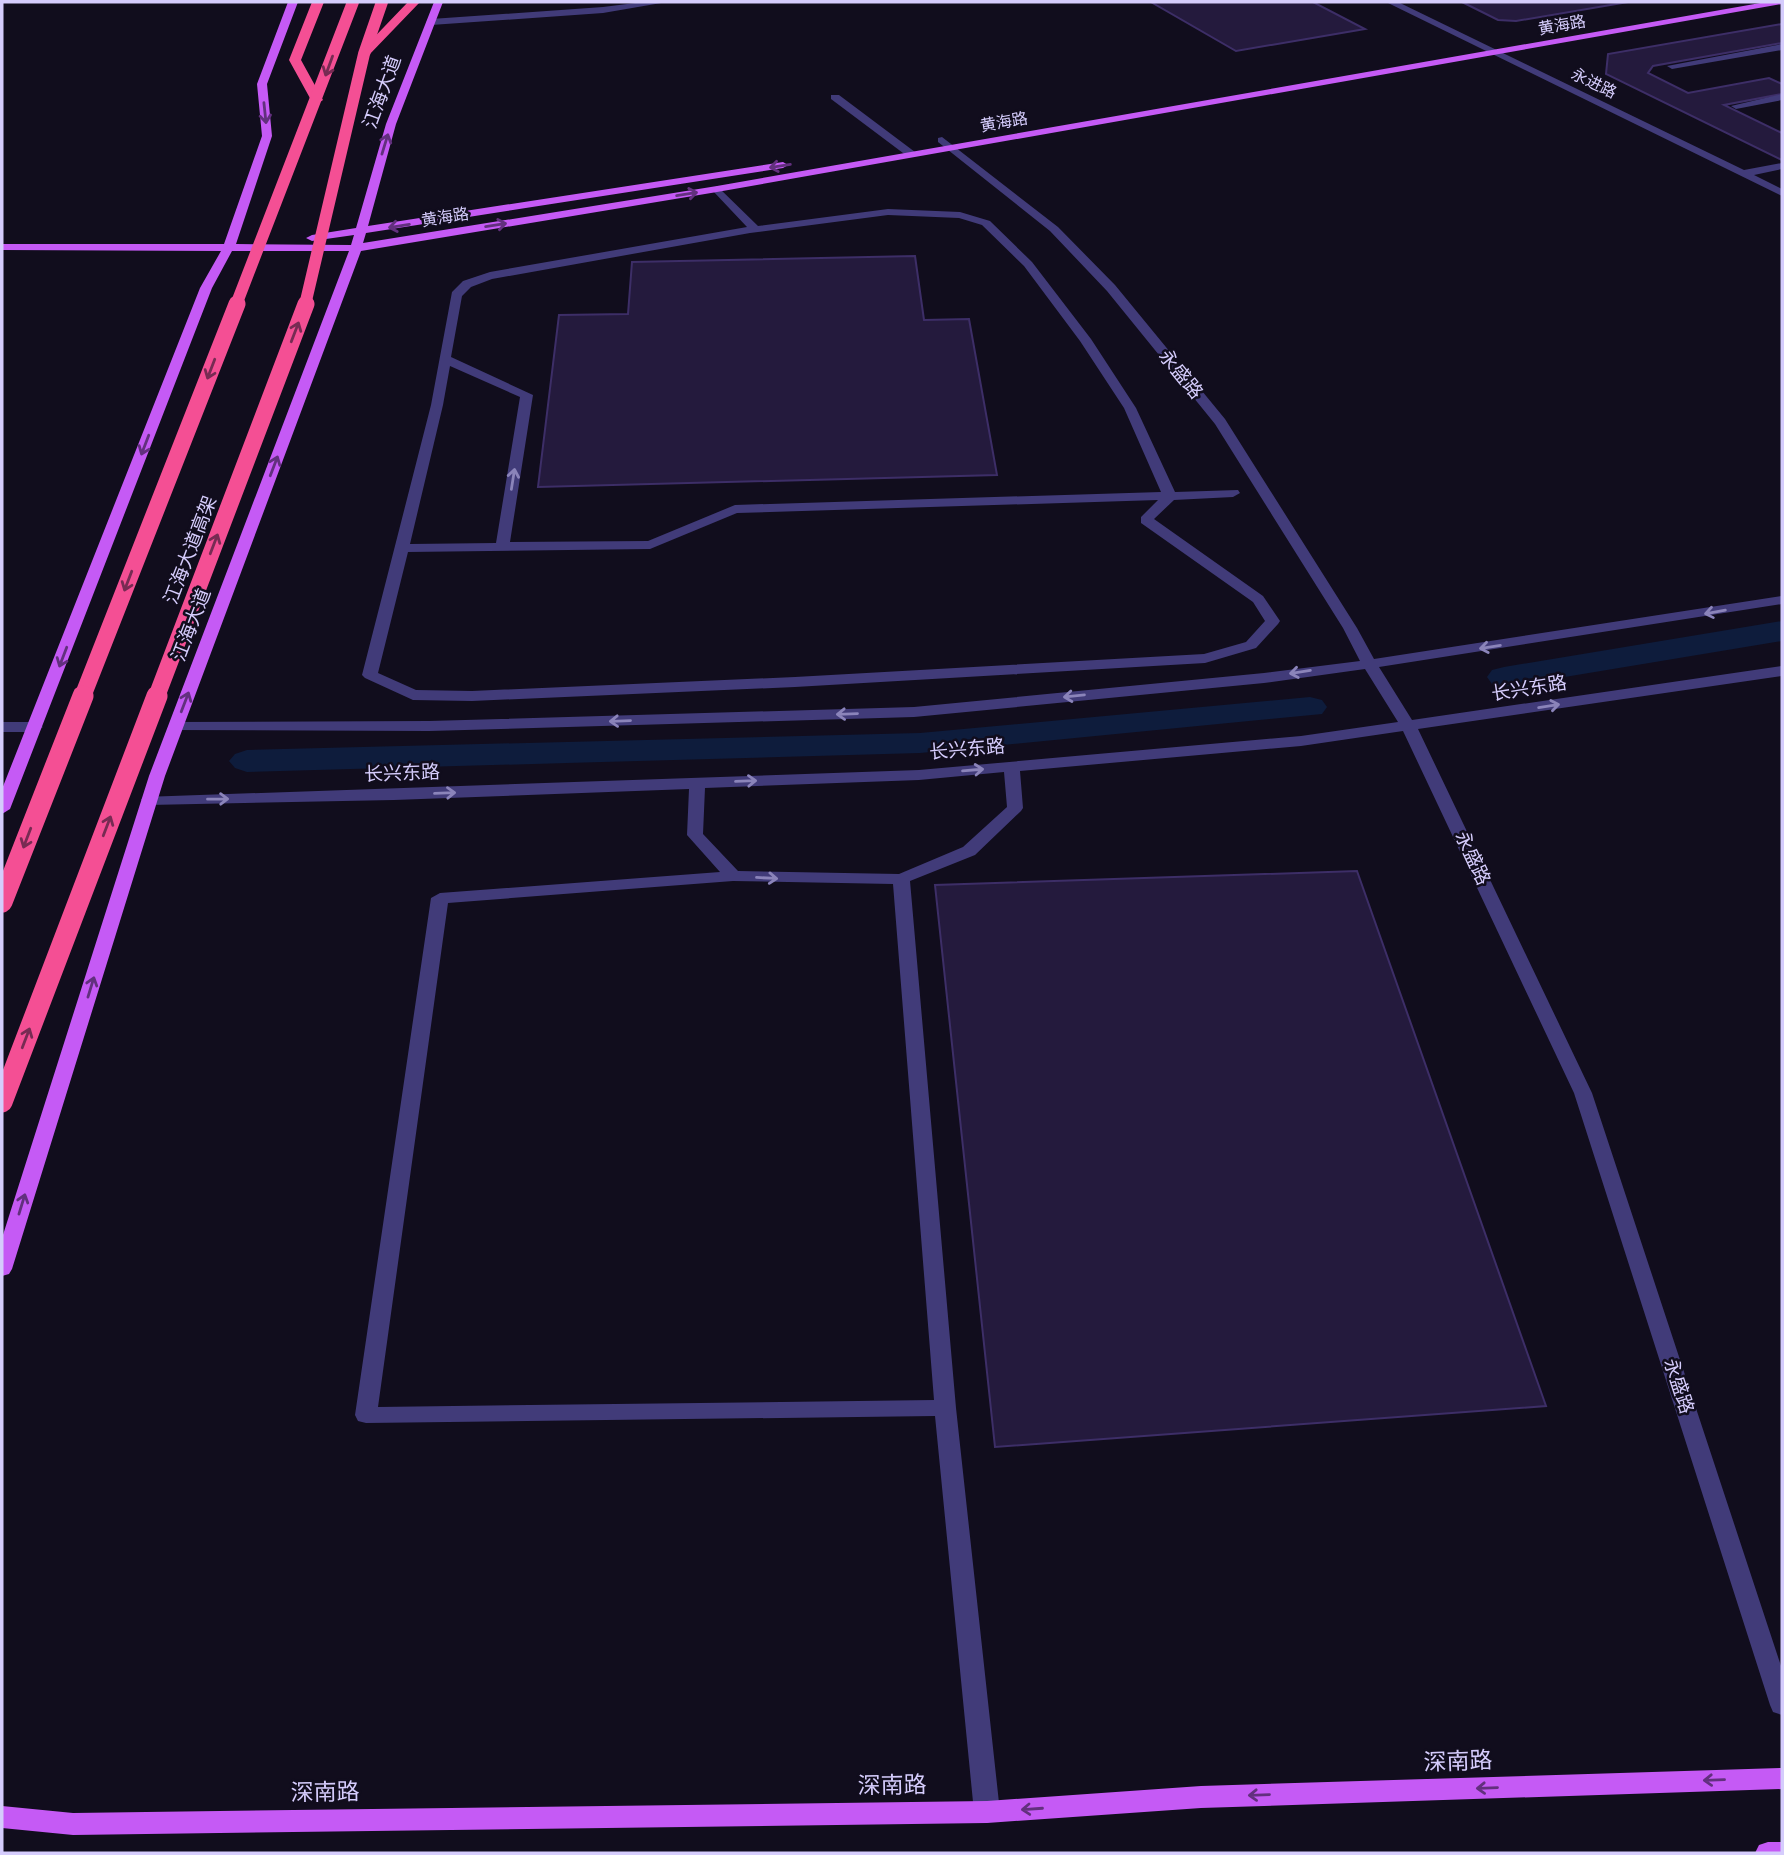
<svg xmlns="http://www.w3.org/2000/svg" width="1784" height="1855" viewBox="0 0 1784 1855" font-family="Cabin,'Noto Sans SC',sans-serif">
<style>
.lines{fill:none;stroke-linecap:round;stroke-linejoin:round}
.canal{fill:#0e1c3c;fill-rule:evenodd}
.building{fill:#241a3d;stroke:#3d2e67;stroke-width:2}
.minor{fill:#413b79;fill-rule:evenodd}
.major{fill:#c55af5;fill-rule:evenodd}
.highway{fill:#f44f94;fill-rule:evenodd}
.highway-bridge-far2{stroke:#f44f94;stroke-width:12}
.highway-bridge-far1{stroke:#f44f94;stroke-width:17}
.highway-bridge{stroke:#f44f94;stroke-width:21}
.oneway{stroke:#772b53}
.oneway2{stroke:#62307e}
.oneway3{stroke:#8b84ba}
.labels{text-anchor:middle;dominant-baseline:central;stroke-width:5;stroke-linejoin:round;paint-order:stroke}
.far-street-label{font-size:16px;fill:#d5ccfc;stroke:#110d1d}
.street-label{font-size:19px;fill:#d5ccfc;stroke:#110d1d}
.near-street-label{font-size:23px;fill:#d5ccfc;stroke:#110d1d}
</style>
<rect width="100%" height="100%" fill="#110d1d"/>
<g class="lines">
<path class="canal" d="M 1782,621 L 1782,641 L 1504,687 L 1492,684 L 1487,677 L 1492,670 L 1504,667 Z
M 1310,697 L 1322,700 L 1327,707 L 1322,714 L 920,753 L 247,772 L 235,768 L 229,761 L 235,754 L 247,750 L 920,733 Z"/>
</g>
<path class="building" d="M 1151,2 L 1313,2 L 1365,29 L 1236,51 Z
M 1462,2 L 1628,2 L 1516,21 L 1498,20 Z
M 1782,24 L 1782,43 L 1653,66 L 1648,73 L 1688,93 L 1769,78 L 1782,84 L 1782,94 L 1724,105 L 1782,133 L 1782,160 L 1606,74 L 1608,54 Z
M 915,256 L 924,320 L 969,319 L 997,475 L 538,487 L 559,315 L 628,314 L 632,262 Z
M 1357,871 L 1546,1406 L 995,1447 L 935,885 Z"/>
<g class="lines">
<path class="minor" d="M 643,2 L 667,2 L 603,13 L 431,25 L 426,22 L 431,19 L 603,7 Z
M 1386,2 L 1398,2 L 1744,170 L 1782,163 L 1782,169 L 1754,175 L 1782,189 L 1782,196 Z
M 1782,44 L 1782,50 L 1672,69 L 1667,66 Z
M 1782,94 L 1782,100 L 1736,109 L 1731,106 Z
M 831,95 L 839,95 L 915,152 L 915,156 L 907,156 L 831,99 Z
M 942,137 L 1058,227 L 1115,285 L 1225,419 L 1357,628 L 1374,659 L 1782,596 L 1782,604 L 1379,667 L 1412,720 L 1782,666 L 1782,676 L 1418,729 L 1592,1093 L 1782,1669 L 1782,1715 L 1773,1712 L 1770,1705 L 1574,1093 L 1403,731 L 1301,746 L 1020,771 L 1023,808 L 1021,811 L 975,855 L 910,881 L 956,1408 L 1000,1812 L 996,1820 L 987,1823 L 978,1820 L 974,1812 L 935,1416 L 366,1423 L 358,1421 L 355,1415 L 431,898 L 440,893 L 720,872 L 687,835 L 689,789 L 394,800 L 149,805 L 141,800 L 143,797 L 919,770 L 1301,736 L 1398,722 L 1365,669 L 1264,683 L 914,717 L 429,731 L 170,730 L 168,727 L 170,724 L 176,722 L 429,721 L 914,707 L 1264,673 L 1360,661 L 1343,628 L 1215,424 L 1107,291 L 1050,231 L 938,142 L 938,138 ZM 1004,772 L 1007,807 L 963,847 L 899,874 L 738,871 L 703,834 L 705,788 L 919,780 ZM 733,881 L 893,884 L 934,1400 L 378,1407 L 448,903 Z
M 717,186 L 758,226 L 888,209 L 960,212 L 990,221 L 1032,262 L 1091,339 L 1136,408 L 1175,492 L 1238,490 L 1240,493 L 1233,497 L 1174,500 L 1154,519 L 1263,596 L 1280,621 L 1278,624 L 1256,648 L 1205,663 L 795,687 L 472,701 L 413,700 L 365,678 L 362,675 L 431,405 L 452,292 L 463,281 L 490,272 L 747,227 L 713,191 L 712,189 ZM 888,215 L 959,218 L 982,225 L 1024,266 L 1080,341 L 1124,408 L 1161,492 L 735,505 L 648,541 L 510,542 L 533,395 L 451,357 L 462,296 L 471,287 L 492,279 L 750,233 ZM 450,366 L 520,397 L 496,543 L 410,544 L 443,405 ZM 1158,500 L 1141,517 L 1141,523 L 1253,602 L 1265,621 L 1246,642 L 1204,654 L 795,677 L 472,691 L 416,690 L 378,673 L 408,552 L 650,549 L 737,513 Z
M 2,722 L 35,722 L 43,727 L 35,732 L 2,732 Z"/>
<path class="major" d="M 288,2 L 298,2 L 267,84 L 272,136 L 236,244 L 351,245 L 354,235 L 312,241 L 306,238 L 312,235 L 356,228 L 386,124 L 434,2 L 443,2 L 396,124 L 368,226 L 783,162 L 788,165 L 783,168 L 366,233 L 363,243 L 717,186 L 1766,2 L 1782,2 L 1782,4 L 717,192 L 361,251 L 165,776 L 12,1269 L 9,1274 L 2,1276 L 2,1238 L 149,776 L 349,251 L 232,251 L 212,288 L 10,809 L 2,814 L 2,789 L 200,288 L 221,251 L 2,250 L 2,244 L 224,244 L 262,136 L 257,84 Z
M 1782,1768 L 1782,1789 L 1201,1808 L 987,1823 L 73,1835 L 2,1828 L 2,1806 L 73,1813 L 987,1801 L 1201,1786 Z
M 1768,1842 L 1782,1842 L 1782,1853 L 1755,1853 L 1759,1845 Z"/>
<path class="highway" d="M 312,2 L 324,2 L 301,60 L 323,100 L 317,104 L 311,100 L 289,60 Z
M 408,2 L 420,2 L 368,56 L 360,56 L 360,52 Z"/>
<path class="highway-bridge-far2" d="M 236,305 L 353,2
M 305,305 L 364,54 L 382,2"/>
<path class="highway-bridge-far1" d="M 82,698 L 237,304
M 156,698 L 306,304"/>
<path class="highway-bridge" d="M 2,902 L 83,696
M 2,1102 L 157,696"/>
</g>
<defs><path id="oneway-shaft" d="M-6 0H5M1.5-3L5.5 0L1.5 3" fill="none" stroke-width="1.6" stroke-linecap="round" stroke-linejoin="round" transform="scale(1.75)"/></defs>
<g class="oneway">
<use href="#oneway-shaft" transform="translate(329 66) rotate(110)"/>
<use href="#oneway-shaft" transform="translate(295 332) rotate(-69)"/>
<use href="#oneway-shaft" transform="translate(211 369) rotate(111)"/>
<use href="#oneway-shaft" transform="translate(214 544) rotate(-69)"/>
<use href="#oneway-shaft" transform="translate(128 581) rotate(111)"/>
<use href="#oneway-shaft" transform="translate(107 826) rotate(-69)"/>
<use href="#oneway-shaft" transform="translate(27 838) rotate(111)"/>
<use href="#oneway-shaft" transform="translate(26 1038) rotate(-69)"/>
</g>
<g class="oneway2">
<use href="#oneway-shaft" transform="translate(265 113) rotate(84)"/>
<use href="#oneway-shaft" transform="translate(385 144) rotate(-73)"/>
<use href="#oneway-shaft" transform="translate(780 166) rotate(171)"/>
<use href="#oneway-shaft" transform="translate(687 194) rotate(-9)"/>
<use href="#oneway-shaft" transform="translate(496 225) rotate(-9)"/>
<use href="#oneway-shaft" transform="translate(399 226) rotate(171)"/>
<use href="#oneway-shaft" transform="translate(145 445) rotate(111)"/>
<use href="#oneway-shaft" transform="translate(274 466) rotate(-69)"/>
<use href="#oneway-shaft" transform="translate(63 657) rotate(111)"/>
<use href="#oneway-shaft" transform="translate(185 702) rotate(-69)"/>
<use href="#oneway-shaft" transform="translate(91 987) rotate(-73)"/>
<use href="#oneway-shaft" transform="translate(22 1204) rotate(-73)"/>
<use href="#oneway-shaft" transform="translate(1714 1780) rotate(178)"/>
<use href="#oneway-shaft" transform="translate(1487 1788) rotate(178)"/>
<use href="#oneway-shaft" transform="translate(1259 1795) rotate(178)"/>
<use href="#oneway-shaft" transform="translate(1032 1809) rotate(176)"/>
</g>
<g class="oneway3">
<use href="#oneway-shaft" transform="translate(513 479) rotate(-81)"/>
<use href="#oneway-shaft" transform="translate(1715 612) rotate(170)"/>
<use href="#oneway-shaft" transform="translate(1490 647) rotate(171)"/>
<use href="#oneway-shaft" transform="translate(1300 672) rotate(171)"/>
<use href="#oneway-shaft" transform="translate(1074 696) rotate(174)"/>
<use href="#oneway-shaft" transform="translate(1549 706) rotate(-9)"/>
<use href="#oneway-shaft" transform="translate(847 714) rotate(178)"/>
<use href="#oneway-shaft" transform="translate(620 721) rotate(178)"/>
<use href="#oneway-shaft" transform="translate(973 770) rotate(-5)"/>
<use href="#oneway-shaft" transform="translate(746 781) rotate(-2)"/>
<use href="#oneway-shaft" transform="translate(445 793) rotate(-2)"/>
<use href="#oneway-shaft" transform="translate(218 799) rotate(-1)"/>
<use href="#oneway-shaft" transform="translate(767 878) rotate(3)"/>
</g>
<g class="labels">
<g class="far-street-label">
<text transform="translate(1562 25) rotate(-10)">黄海路</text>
<text transform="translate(1594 83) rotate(26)">永进路</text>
<text transform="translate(1004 122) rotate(-10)">黄海路</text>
<text transform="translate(445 217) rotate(-9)">黄海路</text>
</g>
<g class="street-label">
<text transform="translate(382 92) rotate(-70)">江海大道</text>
<text transform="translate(1181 374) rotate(51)">永盛路</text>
<text transform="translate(190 550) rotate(-69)">江海大道高架</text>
<text transform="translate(191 625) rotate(-69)">江海大道</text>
<text transform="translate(1529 688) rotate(-9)">长兴东路</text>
<text transform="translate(967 749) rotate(-5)">长兴东路</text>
<text transform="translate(402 773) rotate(-2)">长兴东路</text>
<text transform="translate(1473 858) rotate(65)">永盛路</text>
<text transform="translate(1679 1386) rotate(72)">永盛路</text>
</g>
<g class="near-street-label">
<text transform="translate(1458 1761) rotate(-2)">深南路</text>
<text transform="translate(892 1785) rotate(-1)">深南路</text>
<text transform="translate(325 1792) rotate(-1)">深南路</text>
</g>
</g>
<rect width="1784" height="1855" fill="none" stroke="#d5ccfc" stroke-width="7"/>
</svg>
